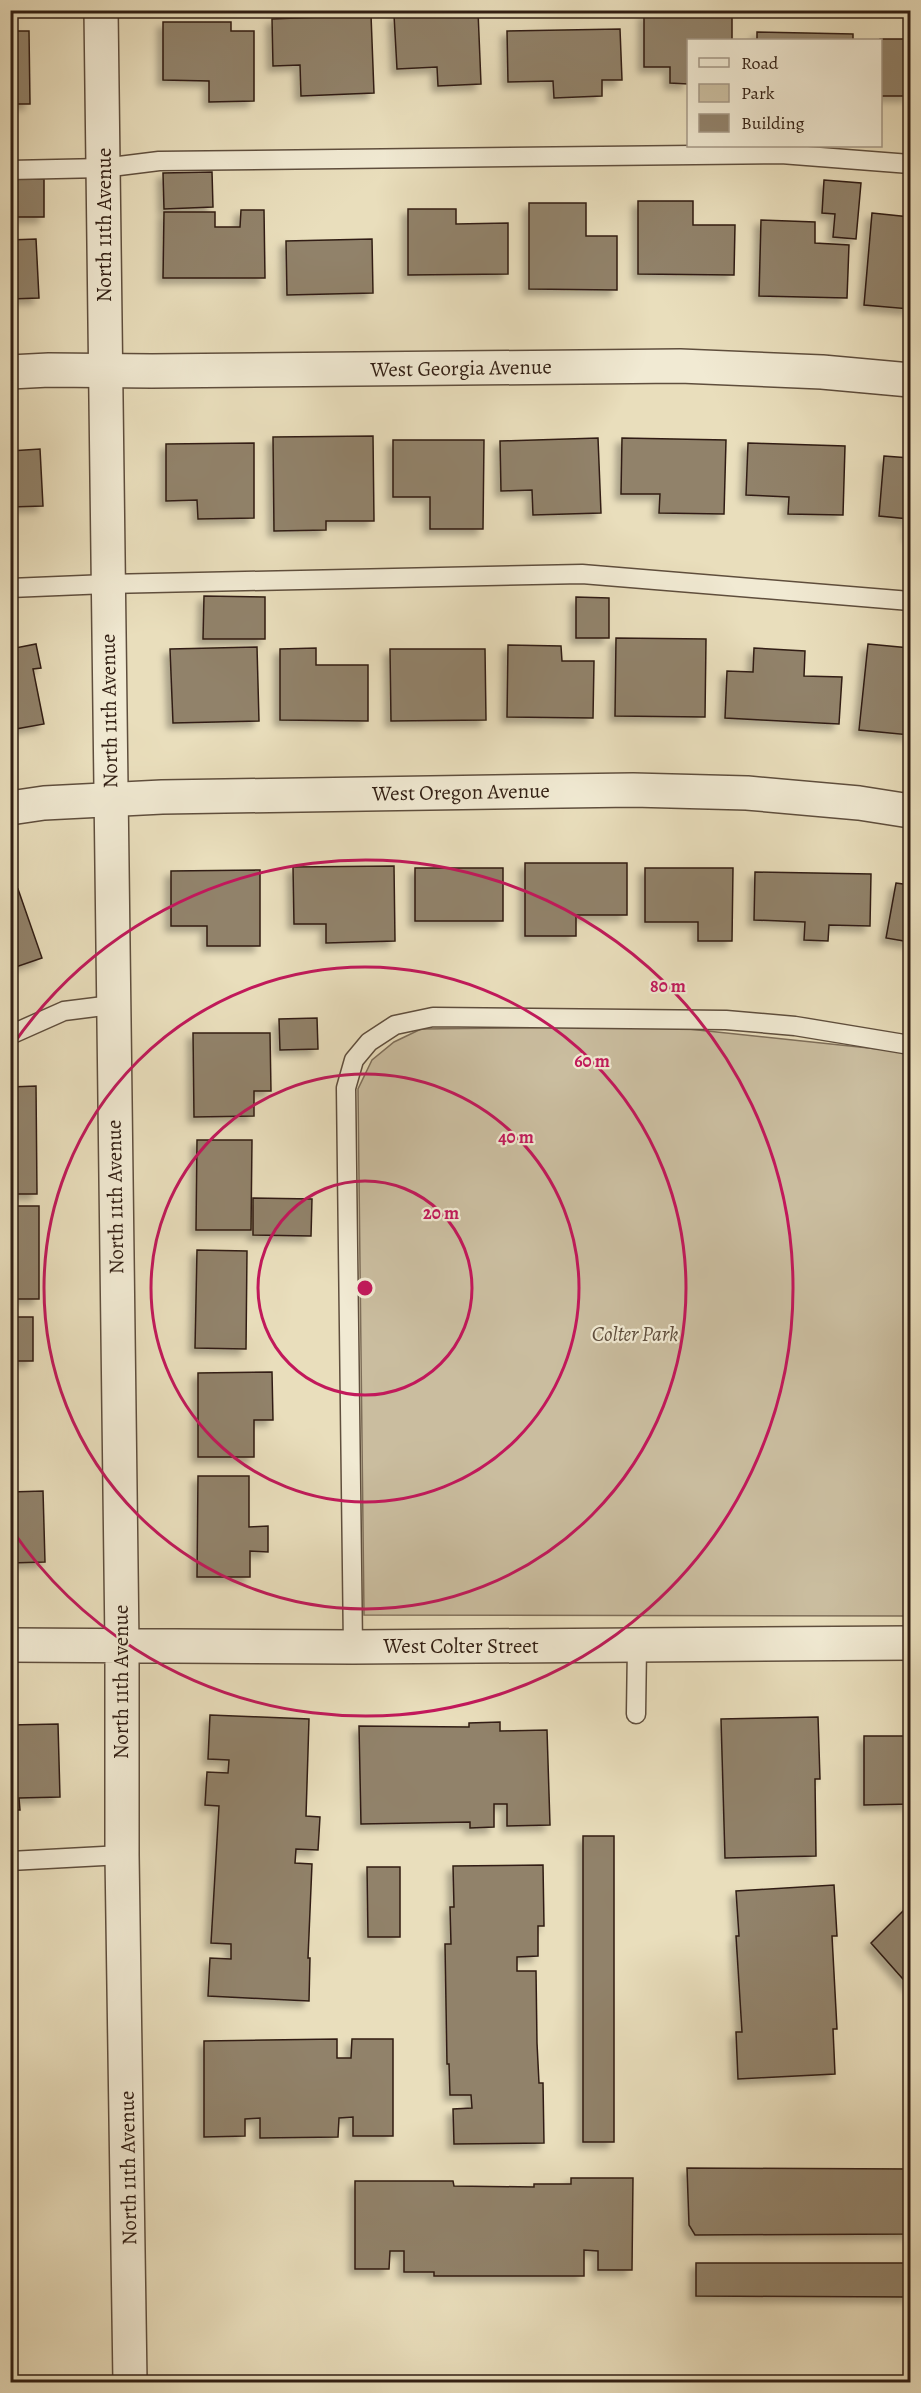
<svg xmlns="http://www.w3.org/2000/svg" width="921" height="2393" viewBox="0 0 921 2393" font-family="Alegreya,serif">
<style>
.green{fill:#cabd9f;stroke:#7e6e59;stroke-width:1.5}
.building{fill:#91826b;stroke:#311e13;stroke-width:1.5;filter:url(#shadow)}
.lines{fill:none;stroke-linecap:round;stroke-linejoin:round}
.service-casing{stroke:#5f4e3d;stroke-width:21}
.minor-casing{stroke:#5f4e3d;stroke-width:36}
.tertiary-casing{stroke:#5f4e3d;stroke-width:36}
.service{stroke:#f1ead3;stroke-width:18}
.minor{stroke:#f1ead3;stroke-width:33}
.tertiary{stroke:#f1ead3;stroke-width:33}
.ring{fill:none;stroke:#c2185b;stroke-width:3}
.labels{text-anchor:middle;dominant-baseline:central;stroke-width:4.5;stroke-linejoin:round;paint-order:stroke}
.street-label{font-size:21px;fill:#311e13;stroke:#f1ead3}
.park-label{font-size:21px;font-style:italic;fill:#5f4e3d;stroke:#f1ead3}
.centre{fill:#c2185b;stroke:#f1ead3;stroke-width:3}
.ring-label{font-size:18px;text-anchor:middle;font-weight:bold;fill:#c2185b;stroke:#f1ead3;stroke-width:4.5;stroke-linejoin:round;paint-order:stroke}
</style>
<defs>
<filter id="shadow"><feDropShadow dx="-5.5" dy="5.5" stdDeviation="3" flood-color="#0004"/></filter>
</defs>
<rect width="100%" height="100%" fill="#e9debc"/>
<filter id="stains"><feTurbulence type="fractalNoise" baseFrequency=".00333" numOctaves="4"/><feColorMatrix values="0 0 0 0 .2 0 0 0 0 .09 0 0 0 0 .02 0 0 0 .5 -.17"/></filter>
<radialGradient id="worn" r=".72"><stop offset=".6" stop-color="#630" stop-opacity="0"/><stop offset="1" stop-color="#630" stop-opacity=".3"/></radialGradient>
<path class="green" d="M 660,1026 L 897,1051 L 910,1054 L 910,1616 L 364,1615 L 358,1089 L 372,1060 L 394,1042 L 421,1029 Z"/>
<path class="building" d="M 478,11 L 481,84 L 438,86 L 437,67 L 397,69 L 394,15 Z
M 644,13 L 732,14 L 732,40 L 688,40 L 688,84 L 670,83 L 670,67 L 644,67 Z
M 371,15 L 374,93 L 301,96 L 300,65 L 273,66 L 272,19 Z
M 163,22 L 231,22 L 231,31 L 254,31 L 254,101 L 209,102 L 209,81 L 163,80 Z
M 620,29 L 622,80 L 602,80 L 602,96 L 554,98 L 553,81 L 508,82 L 507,31 Z
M 10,31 L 29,31 L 30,104 L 10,104 Z
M 757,32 L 853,34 L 853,40 L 757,40 Z
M 880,39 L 910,39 L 910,96 L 880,96 Z
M 212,172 L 213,207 L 164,209 L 163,173 Z
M 10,179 L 44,179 L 44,217 L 10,217 Z
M 824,180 L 861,183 L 856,239 L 833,237 L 835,214 L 822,213 Z
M 638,201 L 693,201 L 693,225 L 735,225 L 734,275 L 638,274 Z
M 529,203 L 586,203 L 586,236 L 617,236 L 617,290 L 529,289 Z
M 408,209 L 456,209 L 456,224 L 508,223 L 508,274 L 408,275 Z
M 241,210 L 264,210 L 265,278 L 163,278 L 164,212 L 215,212 L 215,227 L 240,227 Z
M 872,213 L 910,217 L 910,309 L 864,305 Z
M 761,220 L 815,222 L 815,243 L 849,245 L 847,298 L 759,296 Z
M 36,239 L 39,298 L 10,299 L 10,240 Z
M 372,239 L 373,293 L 287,295 L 286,241 Z
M 373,436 L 374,521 L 326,521 L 326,530 L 274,531 L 273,437 Z
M 598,438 L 601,513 L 533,515 L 532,490 L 501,491 L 500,441 Z
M 622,438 L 726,440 L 724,514 L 659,513 L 660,494 L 621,494 Z
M 393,440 L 484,440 L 483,529 L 430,529 L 430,497 L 393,497 Z
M 254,443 L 254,518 L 198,519 L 197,500 L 166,501 L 166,444 Z
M 748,443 L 845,446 L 843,515 L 788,514 L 789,497 L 746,495 Z
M 40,449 L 43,506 L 10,507 L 10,451 Z
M 884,456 L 910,458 L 910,536 L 908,536 L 909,519 L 879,516 Z
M 204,596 L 265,597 L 265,639 L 203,639 Z
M 576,597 L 609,598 L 609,638 L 576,638 Z
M 616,638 L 706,639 L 705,717 L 615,716 Z
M 36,644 L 41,668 L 33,669 L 44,724 L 10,730 L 10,649 Z
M 868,644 L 910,648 L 910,735 L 859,730 Z
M 508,645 L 561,646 L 562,661 L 594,661 L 593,718 L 507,717 Z
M 257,647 L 259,721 L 173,723 L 170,649 Z
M 316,648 L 316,665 L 368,665 L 368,721 L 280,720 L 280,649 Z
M 754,648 L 805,651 L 804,676 L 842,677 L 839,724 L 725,718 L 727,671 L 753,672 Z
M 390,649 L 485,649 L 486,720 L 391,721 Z
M 525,863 L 627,863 L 627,915 L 576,915 L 576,936 L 525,936 Z
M 394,866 L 395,941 L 326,943 L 326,924 L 294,924 L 293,867 Z
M 415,868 L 503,868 L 503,921 L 415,921 Z
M 645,868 L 733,868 L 732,941 L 698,941 L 698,922 L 645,922 Z
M 260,870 L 260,946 L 207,946 L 207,926 L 171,926 L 171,871 Z
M 755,872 L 871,874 L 870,926 L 829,925 L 828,941 L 804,940 L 805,922 L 754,920 Z
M 896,883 L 910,885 L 910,942 L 886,938 Z
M 18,889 L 42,958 L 10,969 L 10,892 Z
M 317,1018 L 318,1049 L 280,1050 L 279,1019 Z
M 193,1033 L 270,1033 L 271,1091 L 254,1091 L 254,1116 L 194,1117 Z
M 36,1086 L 37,1194 L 10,1194 L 10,1087 Z
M 197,1140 L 252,1140 L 251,1230 L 196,1230 Z
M 253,1198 L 312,1199 L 311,1236 L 253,1235 Z
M 10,1206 L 39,1206 L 39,1299 L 10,1299 Z
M 197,1250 L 247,1251 L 246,1349 L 195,1348 Z
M 10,1317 L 33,1317 L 33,1361 L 13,1361 L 13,1407 L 10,1407 Z
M 272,1372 L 273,1420 L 254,1420 L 254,1457 L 198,1457 L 198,1373 Z
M 198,1476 L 249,1476 L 249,1527 L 268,1526 L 268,1552 L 250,1551 L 250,1577 L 197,1577 Z
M 43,1491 L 45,1562 L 10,1563 L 10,1492 Z
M 210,1715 L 309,1719 L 306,1816 L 320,1817 L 318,1850 L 296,1849 L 295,1863 L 312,1864 L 308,1958 L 310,1958 L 309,2001 L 208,1996 L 210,1958 L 231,1959 L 231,1944 L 211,1943 L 219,1806 L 205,1805 L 207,1772 L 228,1773 L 229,1760 L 208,1759 Z
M 818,1717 L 820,1779 L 815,1779 L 816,1856 L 725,1858 L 721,1719 Z
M 500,1722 L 500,1731 L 547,1730 L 550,1825 L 507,1826 L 507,1804 L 494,1804 L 494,1827 L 470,1828 L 470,1822 L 361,1824 L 359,1726 L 469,1727 L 469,1723 Z
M 58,1724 L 60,1797 L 19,1798 L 20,1810 L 10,1810 L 10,1725 Z
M 864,1736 L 910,1736 L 910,1804 L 864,1805 Z
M 583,1836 L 614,1836 L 614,2142 L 583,2142 Z
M 543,1865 L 544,1926 L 538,1926 L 538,1956 L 517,1957 L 517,1971 L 536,1971 L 537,2043 L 539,2083 L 543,2083 L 544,2143 L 454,2144 L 453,2109 L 472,2108 L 471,2095 L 450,2095 L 449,2064 L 447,2064 L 445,1944 L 451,1944 L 450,1907 L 454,1907 L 453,1866 Z
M 367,1867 L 400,1867 L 400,1937 L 368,1937 Z
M 834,1885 L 837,1936 L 832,1936 L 837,2029 L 833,2029 L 835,2074 L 738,2079 L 736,2032 L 742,2032 L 736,1936 L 739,1936 L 736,1891 Z
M 910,1904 L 910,1987 L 871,1943 Z
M 337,2039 L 337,2058 L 351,2058 L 352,2039 L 393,2039 L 393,2136 L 353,2136 L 353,2117 L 339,2118 L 338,2137 L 260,2138 L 260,2118 L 245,2119 L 245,2136 L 204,2137 L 204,2041 Z
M 687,2168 L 910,2169 L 910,2234 L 695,2235 L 689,2225 Z
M 571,2178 L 633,2178 L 632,2270 L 598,2270 L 598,2251 L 584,2250 L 584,2276 L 434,2276 L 434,2272 L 404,2272 L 404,2251 L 390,2251 L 389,2269 L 355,2269 L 355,2181 L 453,2181 L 454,2186 L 534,2187 L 534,2184 L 571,2184 Z
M 696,2263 L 910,2263 L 910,2297 L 696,2296 Z"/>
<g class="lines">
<defs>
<path id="service" d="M 10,170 L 103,168 L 159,161 L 781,154 L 910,164
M 10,588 L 107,584 L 582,574 L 910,601
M 10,1035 L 64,1011 L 112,1005
M 353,1647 L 346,1088 L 354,1060 L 369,1042 L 395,1025 L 433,1017 L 726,1020 L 795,1026 L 910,1045
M 636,1714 L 637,1646
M 10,1861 L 122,1855"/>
<path id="minor" d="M 10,372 L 49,370 L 152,371 L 680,366 L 822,372 L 910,380
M 10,808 L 44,803 L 162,797 L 633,790 L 747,793 L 859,803 L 910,811"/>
<path id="tertiary" d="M 101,10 L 122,1645 L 122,1855 L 130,2382
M 10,1645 L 353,1647 L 910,1643"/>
</defs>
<use href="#service" class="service-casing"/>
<use href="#minor" class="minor-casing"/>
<use href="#tertiary" class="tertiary-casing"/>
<use href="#service" class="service"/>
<use href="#minor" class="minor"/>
<use href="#tertiary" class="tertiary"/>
</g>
<g class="ring">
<circle cx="365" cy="1288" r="107"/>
<circle cx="365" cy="1288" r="214"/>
<circle cx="365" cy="1288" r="321"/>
<path d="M12 1046A428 428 0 1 1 12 1530"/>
</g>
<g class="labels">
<g class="street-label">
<text transform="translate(104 225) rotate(-90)">North 11th Avenue</text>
<text transform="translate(461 368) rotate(-1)">West Georgia Avenue</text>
<text transform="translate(109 711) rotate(-91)">North 11th Avenue</text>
<text transform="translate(461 792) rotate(-1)">West Oregon Avenue</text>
<text transform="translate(115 1197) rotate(-91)">North 11th Avenue</text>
<text x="461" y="1646">West Colter Street</text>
<text transform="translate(121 1682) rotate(-90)">North 11th Avenue</text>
<text transform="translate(128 2168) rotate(-91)">North 11th Avenue</text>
</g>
<g class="park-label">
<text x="635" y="1334">Colter Park</text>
</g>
</g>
<circle cx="365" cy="1288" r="9" class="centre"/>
<g class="ring-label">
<text x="668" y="992">80 m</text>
<text x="592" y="1067">60 m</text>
<text x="516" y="1143">40 m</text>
<text x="441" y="1219">20 m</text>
</g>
<rect width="921" height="2393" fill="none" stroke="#e9debc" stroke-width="36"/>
<rect x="12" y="12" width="897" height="2369" fill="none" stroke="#311e13" stroke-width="3"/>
<rect x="18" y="18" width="885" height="2357" fill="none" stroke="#311e13" stroke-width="1.5"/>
<rect x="687" y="39" width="195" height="108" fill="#f1ead3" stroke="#a49886" stroke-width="1.5"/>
<rect x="699" y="58" width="30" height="9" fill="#f1ead3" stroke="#a49886" stroke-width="1.5"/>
<text x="741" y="69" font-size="18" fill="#311e13">Road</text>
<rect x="699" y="84" width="30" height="18" fill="#cabd9f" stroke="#a49886" stroke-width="1.5"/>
<text x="741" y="99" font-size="18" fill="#311e13">Park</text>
<rect x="699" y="114" width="30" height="18" fill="#91826b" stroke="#a49886" stroke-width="1.5"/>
<text x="741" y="129" font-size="18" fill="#311e13">Building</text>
<rect width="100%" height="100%" filter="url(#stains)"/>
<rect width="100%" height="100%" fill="url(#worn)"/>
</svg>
